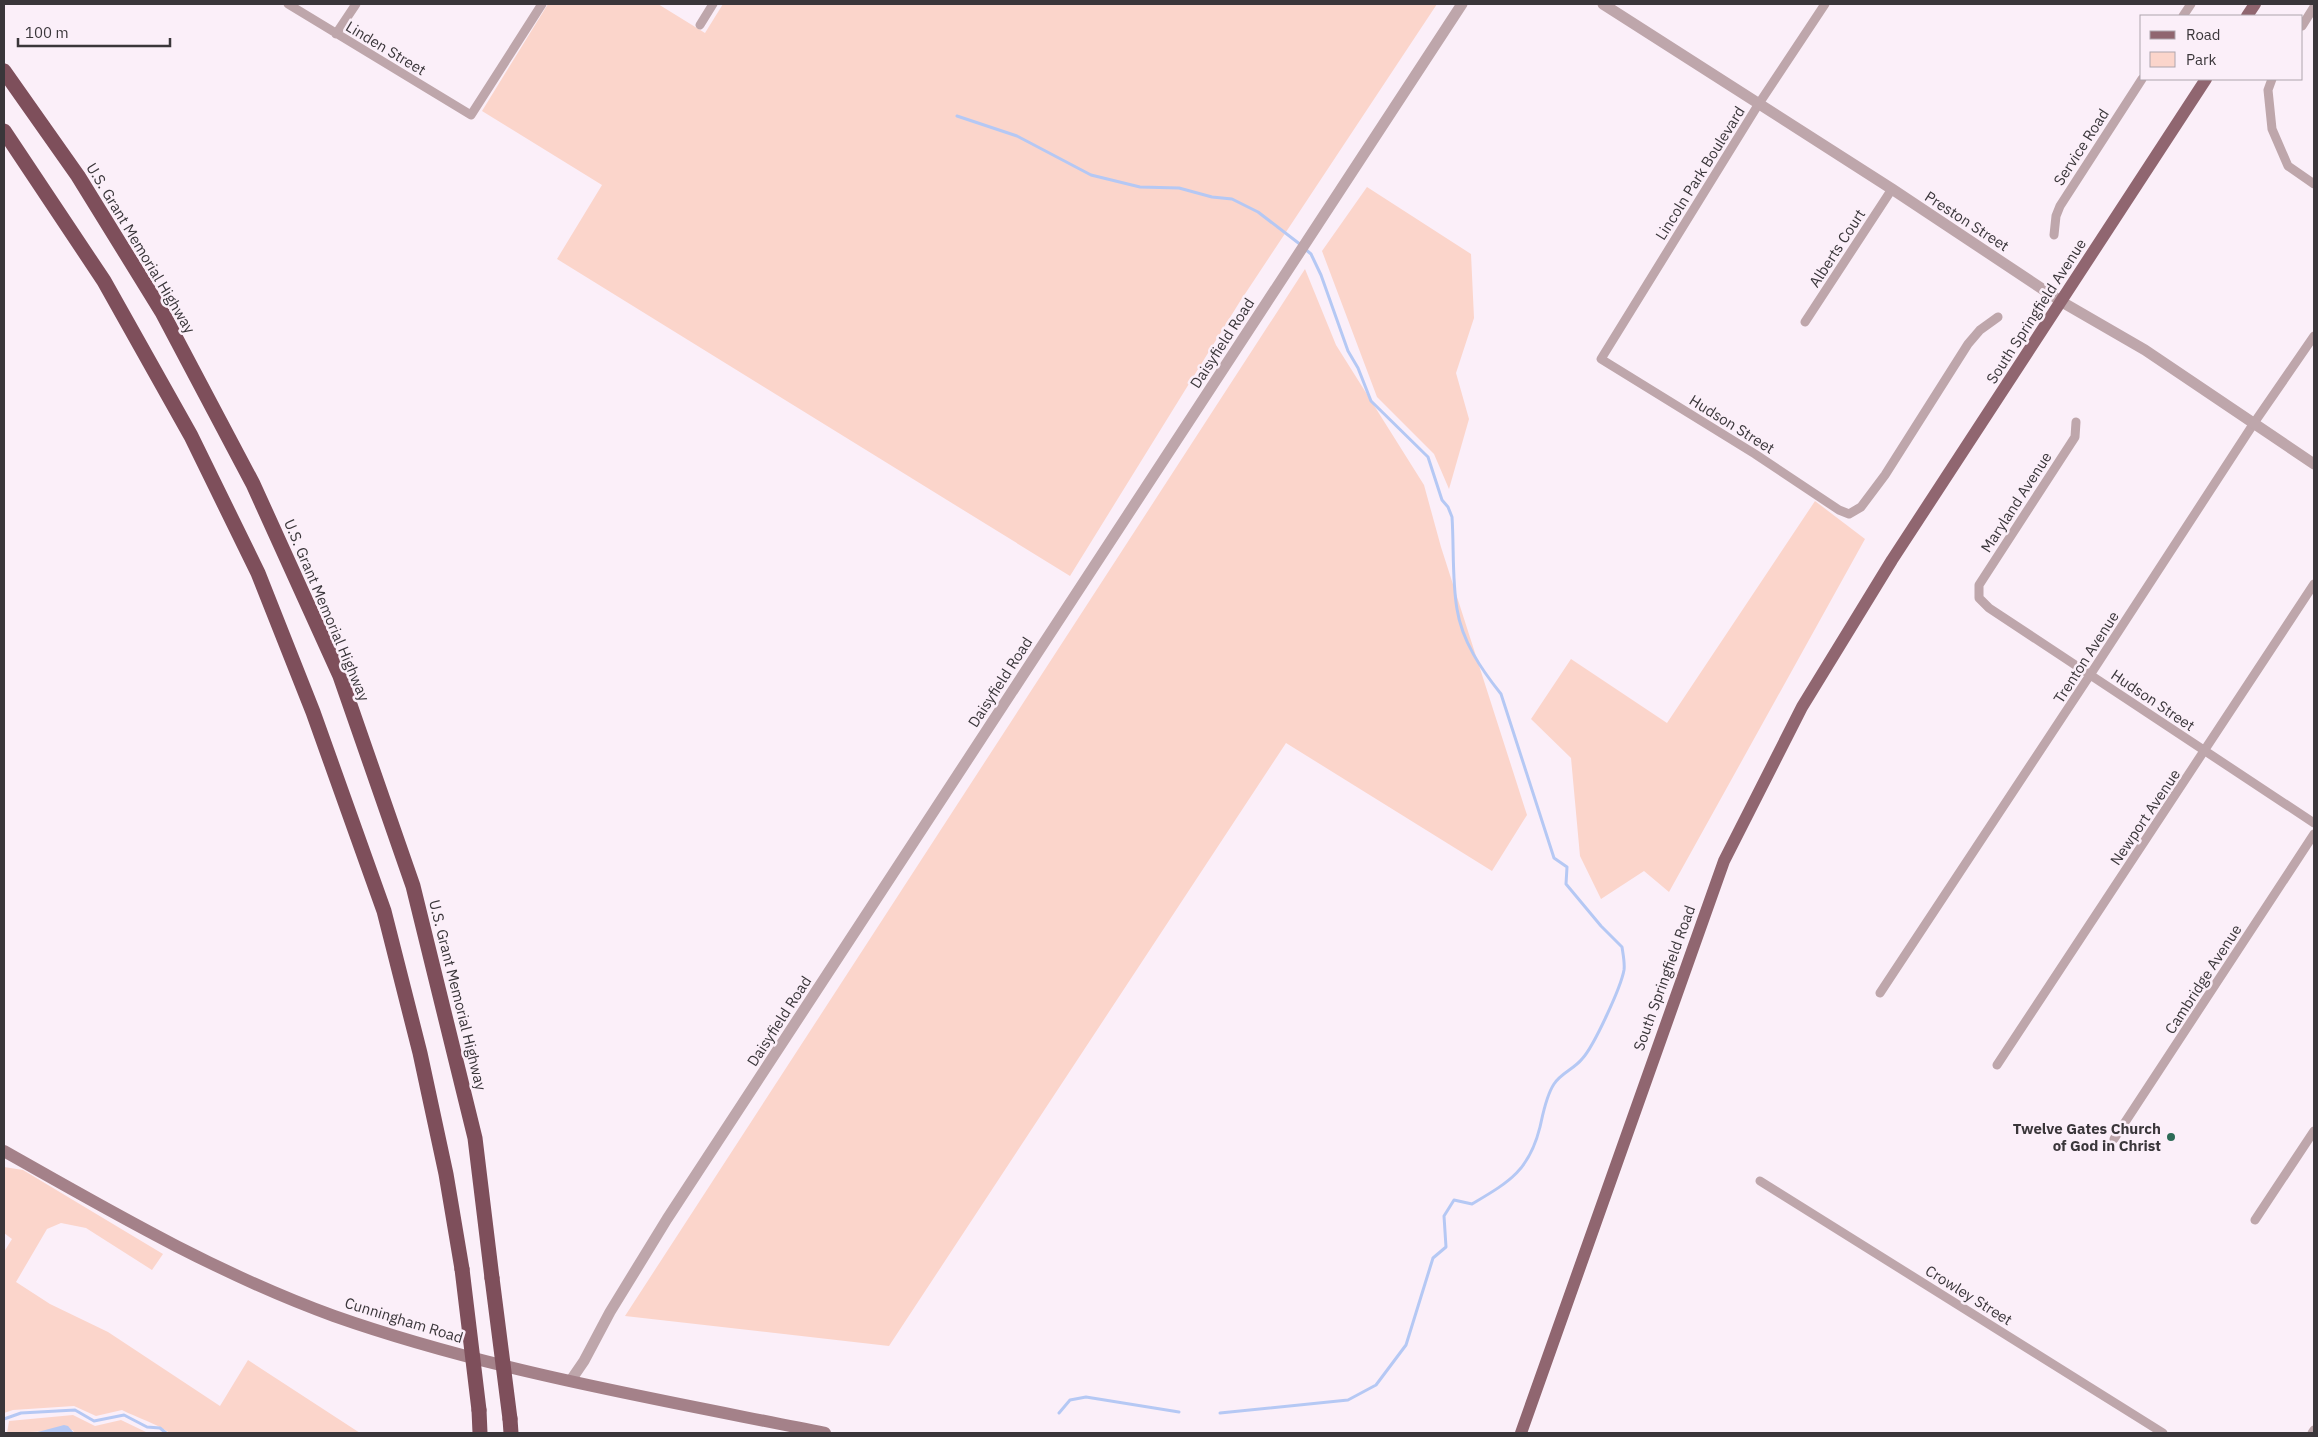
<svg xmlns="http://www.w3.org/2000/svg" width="2318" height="1437" viewBox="0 0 2318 1437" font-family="'IBM Plex Sans',sans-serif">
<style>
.green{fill:#fbd5cb}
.water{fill:#b5c8f4}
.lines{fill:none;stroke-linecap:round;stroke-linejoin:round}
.stream{stroke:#b5c8f4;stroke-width:3}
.minor{stroke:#bea6ab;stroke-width:9}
.tertiary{stroke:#bea6ab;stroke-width:11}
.secondary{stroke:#a48189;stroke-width:12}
.primary{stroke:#906670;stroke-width:12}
.motorway{stroke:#7e4f5b;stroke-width:15}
.motorway-bridge{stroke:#7e4f5b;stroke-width:15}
.poi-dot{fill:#2d6b57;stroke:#fbeff9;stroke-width:2}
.labels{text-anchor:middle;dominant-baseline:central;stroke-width:5;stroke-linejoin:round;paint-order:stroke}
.street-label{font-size:15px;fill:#3a363a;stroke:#fbeff9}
.poi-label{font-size:15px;font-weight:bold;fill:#3a363a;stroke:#fbeff9;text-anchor:end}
</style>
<rect width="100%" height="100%" fill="#fbeff9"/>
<path class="green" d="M 548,4 L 658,4 L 705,33 L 723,4 L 1437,4 L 1239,303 L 1070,576 L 557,259 L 602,185 L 482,111 Z
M 1367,187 L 1471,254 L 1474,318 L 1456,373 L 1469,419 L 1449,489 L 1434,454 L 1377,397 L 1322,251 Z
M 1305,269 L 1336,345 L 1424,485 L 1441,547 L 1527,815 L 1492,871 L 1286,743 L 889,1346 L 625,1316 Z
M 1815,501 L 1865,539 L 1669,892 L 1644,871 L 1601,899 L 1580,856 L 1571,758 L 1531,719 L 1571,659 L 1667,723 Z
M 4,1167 L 23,1170 L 163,1254 L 152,1270 L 86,1228 L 61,1223 L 47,1229 L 16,1282 L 50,1304 L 108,1332 L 220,1406 L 248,1360 L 360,1433 L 170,1433 C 155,1423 138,1418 122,1410 L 96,1416 L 74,1406 L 13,1410 L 4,1413 L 4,1252 L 12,1239 L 4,1233 Z
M 73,1415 L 95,1426 L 121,1420 L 146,1432 L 158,1433 L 74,1433 L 73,1430 L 7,1433 L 9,1421 Z"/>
<path class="water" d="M 64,1425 L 68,1426 L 74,1433 L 34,1433 Z"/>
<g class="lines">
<path class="stream" d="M 957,116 L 1017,136 L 1091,175 L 1140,187 L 1179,188 L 1212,197 L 1232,199 L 1258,212 L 1301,245
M 1059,1413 L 1070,1400 L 1086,1397 L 1179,1412
M 1220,1413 L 1348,1400 L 1376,1385 L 1406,1345 L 1433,1258 L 1446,1247 L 1444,1216 L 1454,1200 L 1472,1204 C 1509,1182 1529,1171 1540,1127 C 1543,1114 1546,1096 1554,1084 C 1561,1073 1574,1069 1582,1059 C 1594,1046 1621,987 1624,970 C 1625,963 1623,954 1622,947 L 1601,926 L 1566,884 L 1567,867 L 1554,858 L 1501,694 C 1481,669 1462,641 1457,609 C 1452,581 1454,546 1452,517 L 1448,507 L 1442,500 L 1428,457 L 1371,401 L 1358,368 L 1348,351 L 1321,275 L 1311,254 L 1305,249
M 4,1419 L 21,1413 L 75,1410 L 94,1421 L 124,1415 L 147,1427 L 160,1428 L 166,1433"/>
<path class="minor" d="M 288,4 L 471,115 L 542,4
M 1825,4 L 1758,105 L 1601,359 L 1755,454 L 1839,510 L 1849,514 L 1861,507 L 1885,475 L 1968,344 L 1980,330 L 1998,317
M 2183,16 L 2191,4
M 700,25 L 713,4
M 2302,26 L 2314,7
M 336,34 L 356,4
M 2272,79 L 2268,90 L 2272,129 L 2288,166 L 2314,184
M 2054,235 L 2056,216 L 2060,206 L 2142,79
M 1805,322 L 1892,189
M 2076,422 L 2075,437 L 1979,585 L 1979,598 L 1989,608 L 2314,823
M 1880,993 L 2090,675 L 2254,423 L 2314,336
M 1997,1065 L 2314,584
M 2114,1139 L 2314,834
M 1760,1181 L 2163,1433
M 2255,1220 L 2314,1131
M 2312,1433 L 2314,1430"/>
<path class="tertiary" d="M 1603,4 L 1892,189 L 2062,302 L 2145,350 L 2314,464
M 571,1380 L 584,1361 L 610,1312 L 667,1219 L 1462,4"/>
<path class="secondary" d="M 4,1151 C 110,1211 218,1274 334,1316 C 490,1371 662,1400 825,1433"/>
<path class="primary" d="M 2247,16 L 2255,4
M 1521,1433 L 1724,861 L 1802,707 L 1892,560 L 2206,79"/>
<path class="motorway" d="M 4,71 L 78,176 L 162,312 L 253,484 L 340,676 L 413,886 L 475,1138 L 492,1278
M 4,131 L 104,281 L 191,436 L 258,573 L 313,712 L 384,911 L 420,1053 L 446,1174 L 462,1269
M 479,1410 L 480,1433
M 510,1419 L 511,1433"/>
<path class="motorway-bridge" d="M 462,1269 L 479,1410
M 492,1278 L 510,1419"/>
</g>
<circle class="poi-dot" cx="2171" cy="1137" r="5"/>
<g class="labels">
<g class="street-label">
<text transform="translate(386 48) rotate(31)">Linden Street</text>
<text transform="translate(2081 147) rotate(-57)">Service Road</text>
<text transform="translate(1700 173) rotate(-58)">Lincoln Park Boulevard</text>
<text transform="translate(1967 221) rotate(33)">Preston Street</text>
<text transform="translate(141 248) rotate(59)">U.S. Grant Memorial Highway</text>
<text transform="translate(1837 248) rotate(-57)">Alberts Court</text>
<text transform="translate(2036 311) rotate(-57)">South Springfield Avenue</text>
<text transform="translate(1222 343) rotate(-57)">Daisyfield Road</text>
<text transform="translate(1732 424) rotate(32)">Hudson Street</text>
<text transform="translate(2016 502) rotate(-57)">Maryland Avenue</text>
<text transform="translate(327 610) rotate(67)">U.S. Grant Memorial Highway</text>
<text transform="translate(2086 657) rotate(-57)">Trenton Avenue</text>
<text transform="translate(1000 682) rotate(-57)">Daisyfield Road</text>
<text transform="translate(2153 700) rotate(34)">Hudson Street</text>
<text transform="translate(2145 817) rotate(-56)">Newport Avenue</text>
<text transform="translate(1664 978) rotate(-70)">South Springfield Road</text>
<text transform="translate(2203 979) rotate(-57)">Cambridge Avenue</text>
<text transform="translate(458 995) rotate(76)">U.S. Grant Memorial Highway</text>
<text transform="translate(779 1021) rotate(-57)">Daisyfield Road</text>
<text transform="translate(1969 1295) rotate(32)">Crowley Street</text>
<text transform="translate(404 1320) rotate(17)">Cunningham Road</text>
</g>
<g class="poi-label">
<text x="2161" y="1128">Twelve Gates Church<tspan x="2161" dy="17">of God in Christ</tspan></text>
</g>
</g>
<rect width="2318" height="1437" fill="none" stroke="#3a363a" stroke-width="10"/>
<rect x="2140" y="15" width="162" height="65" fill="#fbeff9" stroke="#aea5ad"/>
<rect x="2150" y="31" width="25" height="8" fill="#906670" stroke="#aea5ad"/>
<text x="2186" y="40" font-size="15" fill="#3a363a">Road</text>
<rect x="2150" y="52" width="25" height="15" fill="#fbd5cb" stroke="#aea5ad"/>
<text x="2186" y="65" font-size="15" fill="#3a363a">Park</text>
<path d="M18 38v8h152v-8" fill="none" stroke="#3a363a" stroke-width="2.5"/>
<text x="25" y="38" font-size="15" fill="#3a363a" stroke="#fbeff9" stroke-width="4" paint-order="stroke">100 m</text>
</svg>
